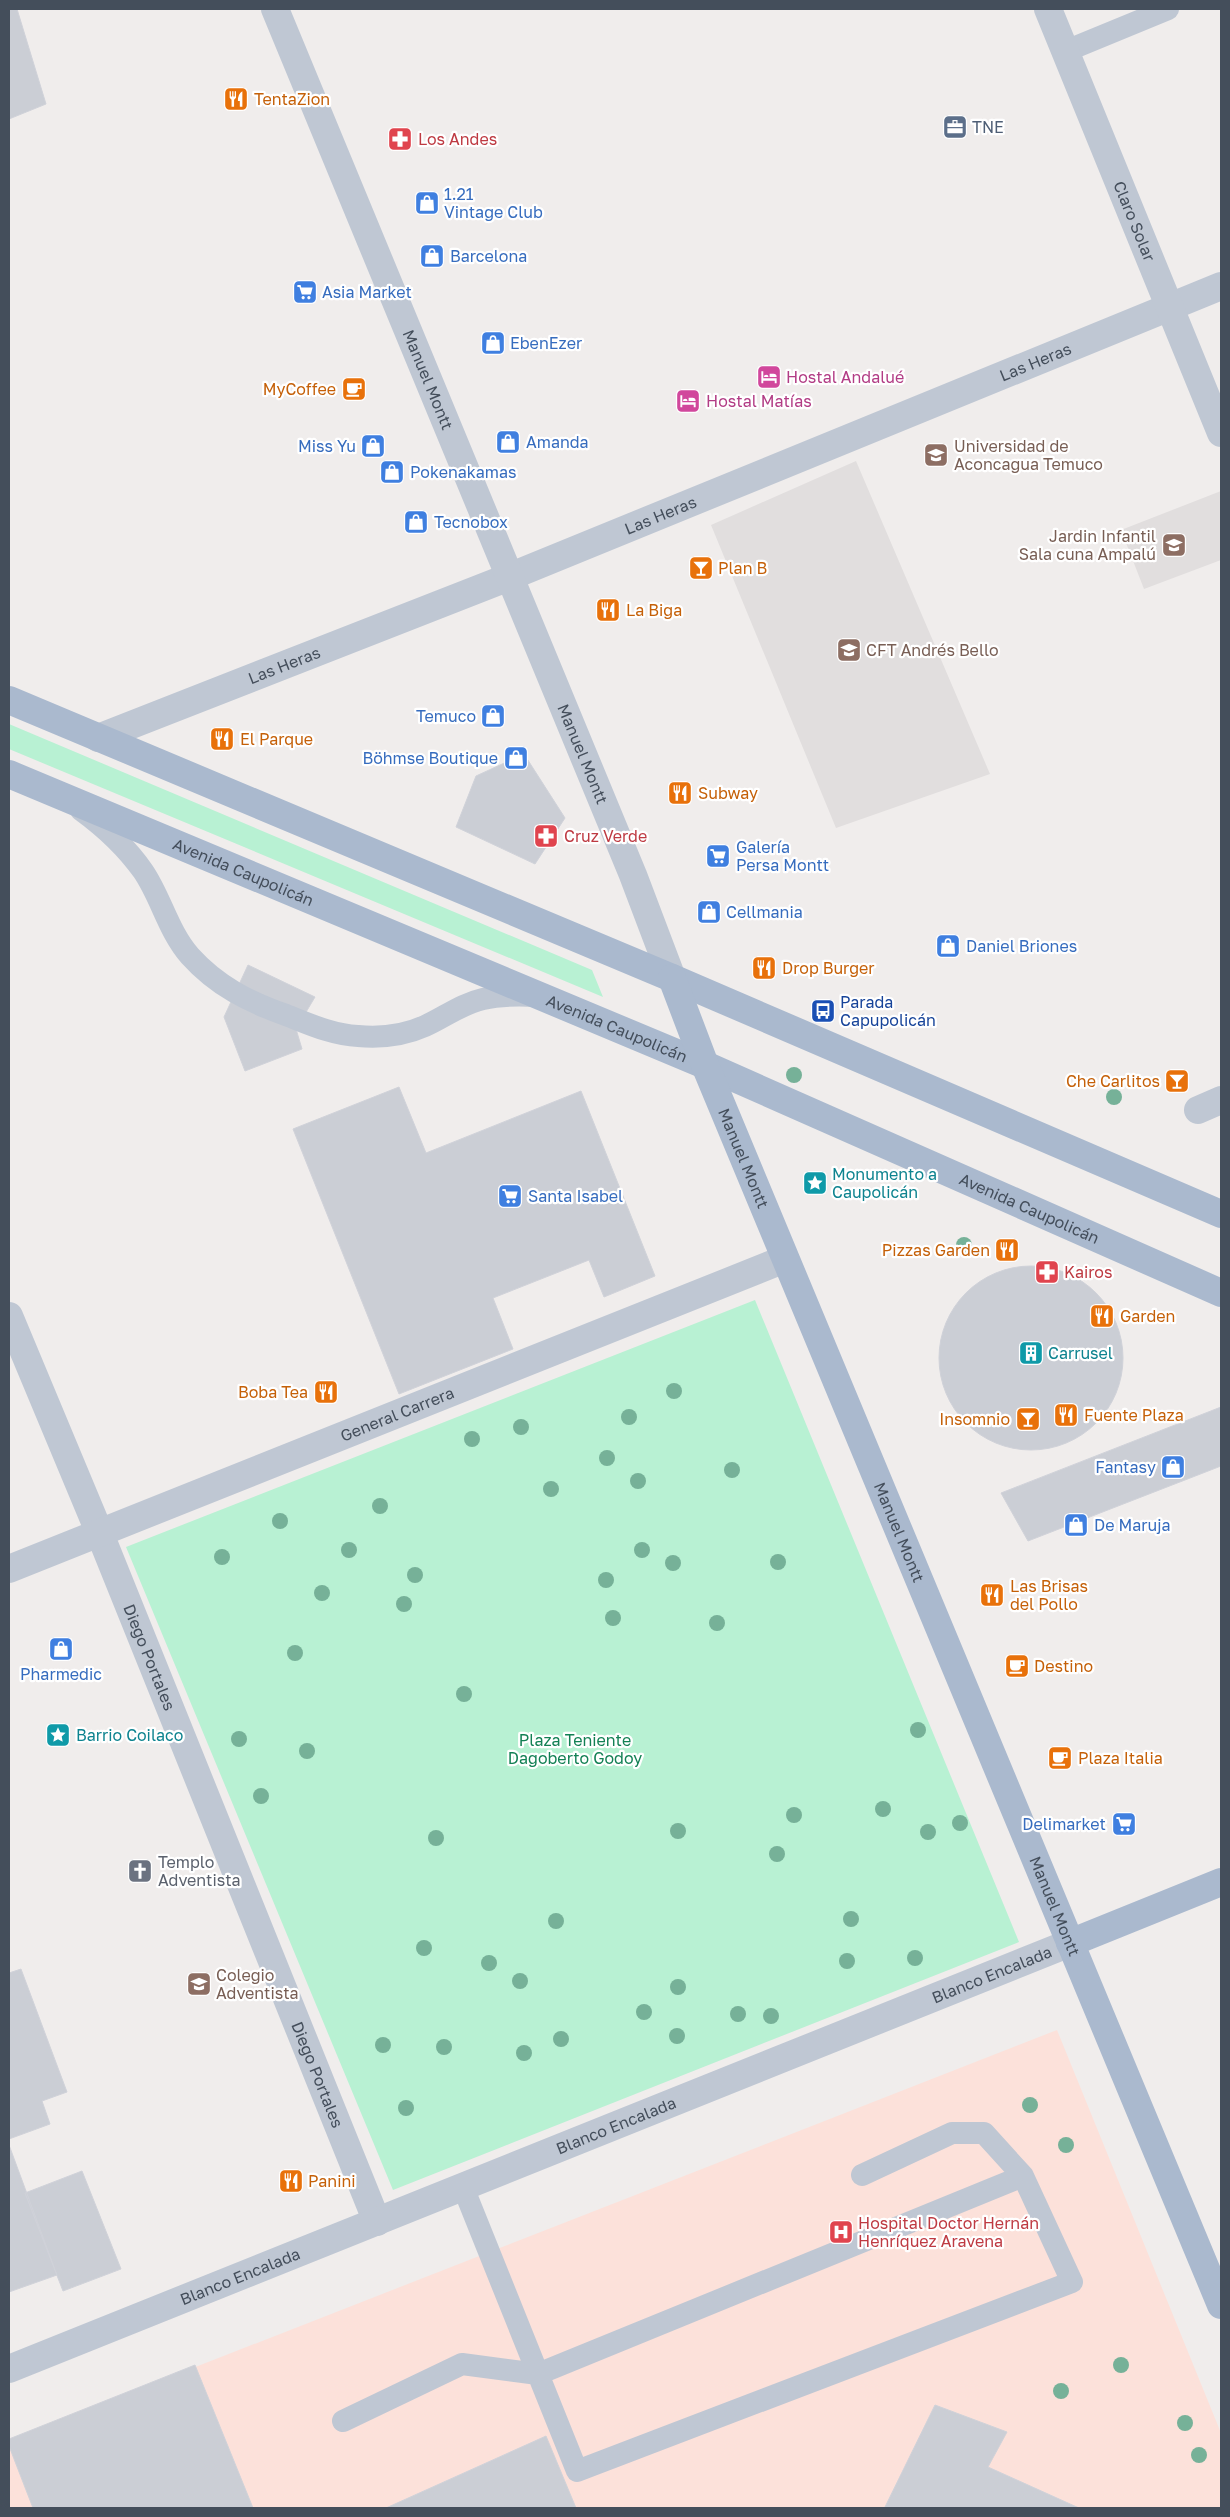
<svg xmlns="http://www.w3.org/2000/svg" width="1230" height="2517" viewBox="0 0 1230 2517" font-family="'Golos Text',sans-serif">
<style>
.education{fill:#e1dede}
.medical{fill:#fce1da}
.green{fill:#b8f1d3}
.building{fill:#cbced5;stroke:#d0d2d9}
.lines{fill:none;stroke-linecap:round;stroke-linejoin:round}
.service{stroke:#bfc7d3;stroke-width:22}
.minor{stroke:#bfc7d3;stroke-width:28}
.tertiary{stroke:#bfc7d3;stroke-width:28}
.primary{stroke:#aab9ce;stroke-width:28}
.tree{fill:#76b198}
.labels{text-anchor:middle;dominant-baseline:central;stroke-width:4.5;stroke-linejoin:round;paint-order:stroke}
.food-label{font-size:16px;fill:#c56008;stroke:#fff;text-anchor:start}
.service-label{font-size:16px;fill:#4e5e75;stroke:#fff;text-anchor:start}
.health-label{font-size:16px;fill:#be3a42;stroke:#fff;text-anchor:start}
.shop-label{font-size:16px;fill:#366cbe;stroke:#fff;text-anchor:start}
.street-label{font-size:16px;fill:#444e5b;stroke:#fff}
.hotel-label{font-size:16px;fill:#b23c85;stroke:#fff;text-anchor:start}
.education-label{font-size:16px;fill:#785e54;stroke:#fff;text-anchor:start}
.transit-label{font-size:16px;fill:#164399;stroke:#fff;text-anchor:start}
.culture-label{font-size:16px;fill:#0d838f;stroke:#fff;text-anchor:start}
.park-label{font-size:16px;fill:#128054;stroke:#fff}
.worship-label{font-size:16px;fill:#5b616d;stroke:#fff;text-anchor:start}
</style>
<rect width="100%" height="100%" fill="#f0edec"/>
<path class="education" d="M 856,461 L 990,774 L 836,828 L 711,525 Z
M 1221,491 L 1221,560 L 1144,589 L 1121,530 Z"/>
<path class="medical" d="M 1057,2030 L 1221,2433 L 1221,2508 L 9,2508 L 9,2440 Z"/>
<path class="green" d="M 9,724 L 592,970 L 603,997 L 9,749 Z
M 755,1300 L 1019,1942 L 393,2190 L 126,1547 Z"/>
<path class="building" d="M 9,9 L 17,9 L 46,104 L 9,119 Z
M 524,754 L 565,818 L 535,864 L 456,827 L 476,776 Z
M 248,965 L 315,997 L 296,1029 L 302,1049 L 245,1071 L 224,1017 Z
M 399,1087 L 426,1153 L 581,1091 L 655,1276 L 604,1297 L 589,1260 L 493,1298 L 513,1349 L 399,1394 L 293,1129 Z
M939 1358a92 92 0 1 1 184 0a92 92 0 1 1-184 0Z
M 1221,1407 L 1221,1466 L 1028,1541 L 1001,1493 Z
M 21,1969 L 67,2092 L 42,2101 L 50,2124 L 9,2139 L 9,1973 Z
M 9,2145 L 57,2275 L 9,2292 Z
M 82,2171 L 121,2269 L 63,2291 L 25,2193 Z
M 195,2365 L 253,2508 L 33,2508 L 9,2446 L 9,2439 Z
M 935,2405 L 1007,2432 L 988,2467 L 1079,2508 L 885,2507 Z
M 546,2436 L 576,2508 L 386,2508 Z"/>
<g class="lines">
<path class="service" d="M 1066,51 L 1168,9
M 81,810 C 103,826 126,847 143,871 C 161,897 168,931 190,956 C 217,986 249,1002 286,1015 C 309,1024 333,1035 358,1036 C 380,1038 405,1035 425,1026 C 445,1017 461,1004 483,999 C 500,995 518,995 536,996
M 463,2187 L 577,2471 L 1072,2282 L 1023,2176 L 984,2133 L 952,2133 L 862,2175
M 343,2421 L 462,2364 L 538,2374 L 1023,2176"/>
<g class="minor">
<path id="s1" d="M 98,738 L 509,577 L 1221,286"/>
<path d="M 1198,1110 L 1221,1100"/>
<path id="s2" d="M 9,1316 L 100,1534 L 377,2222"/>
<path id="s3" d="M 9,1569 L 785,1259"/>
<path id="s4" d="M 9,2369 L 1070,1943"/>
</g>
<g class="tertiary">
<path id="s5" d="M 275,9 L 633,875 L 672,978"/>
<path id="s6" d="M 1048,9 L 1221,433"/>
</g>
<g class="primary">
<path d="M 9,700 L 672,978 L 1221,1214"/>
<path id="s7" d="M 9,774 L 705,1065 L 1221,1293"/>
<path id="s8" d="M 672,978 L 705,1065 L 1221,2305"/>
<path d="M 1070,1943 L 1221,1882"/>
</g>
</g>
<g class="tree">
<circle cx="794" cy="1075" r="8"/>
<circle cx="1114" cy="1097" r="8"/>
<circle cx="964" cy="1245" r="8"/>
<circle cx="674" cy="1391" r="8"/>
<circle cx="629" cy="1417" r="8"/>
<circle cx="521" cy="1427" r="8"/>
<circle cx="472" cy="1439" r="8"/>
<circle cx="607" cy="1458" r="8"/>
<circle cx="732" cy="1470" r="8"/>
<circle cx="638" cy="1481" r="8"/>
<circle cx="551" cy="1489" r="8"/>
<circle cx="380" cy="1506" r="8"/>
<circle cx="280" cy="1521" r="8"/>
<circle cx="349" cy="1550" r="8"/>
<circle cx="642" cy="1550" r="8"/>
<circle cx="222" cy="1557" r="8"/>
<circle cx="778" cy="1562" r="8"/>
<circle cx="673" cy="1563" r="8"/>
<circle cx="415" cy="1575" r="8"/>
<circle cx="606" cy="1580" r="8"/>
<circle cx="322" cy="1593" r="8"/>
<circle cx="404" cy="1604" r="8"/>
<circle cx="613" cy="1618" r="8"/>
<circle cx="717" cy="1623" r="8"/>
<circle cx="295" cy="1653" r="8"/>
<circle cx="464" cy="1694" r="8"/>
<circle cx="918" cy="1730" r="8"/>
<circle cx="239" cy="1739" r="8"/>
<circle cx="307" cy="1751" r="8"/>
<circle cx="261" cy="1796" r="8"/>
<circle cx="883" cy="1809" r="8"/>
<circle cx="794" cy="1815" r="8"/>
<circle cx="960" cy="1823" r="8"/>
<circle cx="678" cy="1831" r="8"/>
<circle cx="928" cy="1832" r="8"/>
<circle cx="436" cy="1838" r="8"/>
<circle cx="777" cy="1854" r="8"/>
<circle cx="851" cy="1919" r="8"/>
<circle cx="556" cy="1921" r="8"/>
<circle cx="424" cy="1948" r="8"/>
<circle cx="915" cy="1958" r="8"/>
<circle cx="847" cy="1961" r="8"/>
<circle cx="489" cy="1963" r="8"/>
<circle cx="520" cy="1981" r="8"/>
<circle cx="678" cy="1987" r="8"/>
<circle cx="644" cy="2012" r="8"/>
<circle cx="738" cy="2014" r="8"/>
<circle cx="771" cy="2016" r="8"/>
<circle cx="677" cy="2036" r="8"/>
<circle cx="561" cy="2039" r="8"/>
<circle cx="383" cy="2045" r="8"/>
<circle cx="444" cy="2047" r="8"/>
<circle cx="524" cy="2053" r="8"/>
<circle cx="1030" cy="2105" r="8"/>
<circle cx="406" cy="2108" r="8"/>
<circle cx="1066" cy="2145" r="8"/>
<circle cx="1121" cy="2365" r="8"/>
<circle cx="1061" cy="2391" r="8"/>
<circle cx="1185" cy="2423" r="8"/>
<circle cx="1199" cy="2455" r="8"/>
</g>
<defs>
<symbol id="restaurant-square" viewBox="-11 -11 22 22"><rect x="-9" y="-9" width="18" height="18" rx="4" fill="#e8710a" stroke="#fff"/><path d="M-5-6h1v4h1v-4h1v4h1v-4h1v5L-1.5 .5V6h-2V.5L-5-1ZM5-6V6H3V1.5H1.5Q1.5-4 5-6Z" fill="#fff"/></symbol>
<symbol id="office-square" viewBox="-11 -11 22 22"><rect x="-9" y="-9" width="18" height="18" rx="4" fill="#5c6f8a" stroke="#fff"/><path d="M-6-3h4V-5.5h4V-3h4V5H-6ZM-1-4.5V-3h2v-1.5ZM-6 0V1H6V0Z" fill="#fff"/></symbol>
<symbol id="pharmacy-square" viewBox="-11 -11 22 22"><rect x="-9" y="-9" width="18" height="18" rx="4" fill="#e0444e" stroke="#fff"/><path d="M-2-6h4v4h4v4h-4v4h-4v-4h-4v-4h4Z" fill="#fff"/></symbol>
<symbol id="shop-square" viewBox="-11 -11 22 22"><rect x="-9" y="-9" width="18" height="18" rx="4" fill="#3f7fe0" stroke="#fff"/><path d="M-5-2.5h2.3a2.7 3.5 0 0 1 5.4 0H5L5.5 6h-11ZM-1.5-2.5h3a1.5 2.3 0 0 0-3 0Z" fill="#fff"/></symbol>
<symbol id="supermarket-square" viewBox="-11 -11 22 22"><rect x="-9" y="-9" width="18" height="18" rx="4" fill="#3f7fe0" stroke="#fff"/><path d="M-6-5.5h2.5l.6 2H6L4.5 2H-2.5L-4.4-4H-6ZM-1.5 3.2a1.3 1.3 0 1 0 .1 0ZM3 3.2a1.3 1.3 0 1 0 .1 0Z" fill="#fff"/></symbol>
<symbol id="hotel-square" viewBox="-11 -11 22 22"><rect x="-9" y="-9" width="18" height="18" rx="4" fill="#d1479c" stroke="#fff"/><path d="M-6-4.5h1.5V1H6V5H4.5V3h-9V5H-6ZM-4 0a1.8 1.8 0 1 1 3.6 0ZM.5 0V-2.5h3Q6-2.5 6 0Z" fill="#fff"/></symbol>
<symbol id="cafe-square" viewBox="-11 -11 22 22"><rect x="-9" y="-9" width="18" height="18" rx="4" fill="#e8710a" stroke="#fff"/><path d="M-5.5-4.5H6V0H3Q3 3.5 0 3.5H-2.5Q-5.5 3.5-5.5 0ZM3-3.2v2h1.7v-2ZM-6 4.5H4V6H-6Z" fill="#fff"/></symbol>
<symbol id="university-square" viewBox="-11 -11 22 22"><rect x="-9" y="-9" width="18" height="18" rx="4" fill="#8d6e63" stroke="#fff"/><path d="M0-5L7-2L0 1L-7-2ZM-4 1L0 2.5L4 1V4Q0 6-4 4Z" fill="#fff"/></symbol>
<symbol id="school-square" viewBox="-11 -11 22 22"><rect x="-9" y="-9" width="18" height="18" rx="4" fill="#8d6e63" stroke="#fff"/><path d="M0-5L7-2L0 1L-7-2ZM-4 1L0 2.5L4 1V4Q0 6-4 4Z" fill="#fff"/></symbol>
<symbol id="bar-square" viewBox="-11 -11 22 22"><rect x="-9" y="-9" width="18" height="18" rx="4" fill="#e8710a" stroke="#fff"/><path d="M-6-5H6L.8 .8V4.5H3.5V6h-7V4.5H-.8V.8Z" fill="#fff"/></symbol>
<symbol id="bus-square" viewBox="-11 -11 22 22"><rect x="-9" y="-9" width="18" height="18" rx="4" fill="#1a4fb4" stroke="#fff"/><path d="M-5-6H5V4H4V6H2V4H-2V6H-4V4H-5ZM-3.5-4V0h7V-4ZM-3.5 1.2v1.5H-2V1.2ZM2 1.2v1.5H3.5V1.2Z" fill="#fff"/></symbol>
<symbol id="sight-square" viewBox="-11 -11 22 22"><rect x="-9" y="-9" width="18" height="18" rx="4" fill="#0f9aa8" stroke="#fff"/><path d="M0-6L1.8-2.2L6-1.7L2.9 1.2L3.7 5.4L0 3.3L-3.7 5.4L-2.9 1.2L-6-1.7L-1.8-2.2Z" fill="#fff"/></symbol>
<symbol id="building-square" viewBox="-11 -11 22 22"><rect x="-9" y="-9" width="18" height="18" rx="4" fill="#0f9aa8" stroke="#fff"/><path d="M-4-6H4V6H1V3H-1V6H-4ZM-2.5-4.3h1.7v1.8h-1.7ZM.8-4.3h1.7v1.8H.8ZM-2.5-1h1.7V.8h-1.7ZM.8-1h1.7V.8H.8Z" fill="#fff"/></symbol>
<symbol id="church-square" viewBox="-11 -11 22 22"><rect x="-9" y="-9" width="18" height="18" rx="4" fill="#6b7280" stroke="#fff"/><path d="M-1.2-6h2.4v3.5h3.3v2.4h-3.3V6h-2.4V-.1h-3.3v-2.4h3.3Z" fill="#fff"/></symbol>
<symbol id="hospital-square" viewBox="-11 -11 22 22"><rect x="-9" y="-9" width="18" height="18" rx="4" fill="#e0444e" stroke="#fff"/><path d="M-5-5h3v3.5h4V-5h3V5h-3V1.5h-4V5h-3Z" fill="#fff"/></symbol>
</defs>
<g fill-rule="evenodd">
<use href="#restaurant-square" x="222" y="85" width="28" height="28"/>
<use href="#office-square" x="941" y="113" width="28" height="28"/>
<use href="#pharmacy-square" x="386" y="125" width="28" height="28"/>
<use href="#shop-square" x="413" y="189" width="28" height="28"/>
<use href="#shop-square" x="418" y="242" width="28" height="28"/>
<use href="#supermarket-square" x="291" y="278" width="28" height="28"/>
<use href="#shop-square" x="479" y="329" width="28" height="28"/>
<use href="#hotel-square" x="755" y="363" width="28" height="28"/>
<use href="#cafe-square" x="340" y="375" width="28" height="28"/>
<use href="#hotel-square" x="674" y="387" width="28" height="28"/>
<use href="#shop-square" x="494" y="428" width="28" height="28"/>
<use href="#shop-square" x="359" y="432" width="28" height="28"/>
<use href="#university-square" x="922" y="441" width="28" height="28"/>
<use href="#shop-square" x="378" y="458" width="28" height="28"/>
<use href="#shop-square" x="402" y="508" width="28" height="28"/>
<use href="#school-square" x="1160" y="531" width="28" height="28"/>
<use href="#bar-square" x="687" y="554" width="28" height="28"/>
<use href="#restaurant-square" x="594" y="596" width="28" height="28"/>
<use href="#university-square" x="835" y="636" width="28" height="28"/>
<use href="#shop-square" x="479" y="702" width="28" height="28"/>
<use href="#restaurant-square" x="208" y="725" width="28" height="28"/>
<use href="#shop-square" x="502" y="744" width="28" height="28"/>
<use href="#restaurant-square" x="666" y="779" width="28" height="28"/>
<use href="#pharmacy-square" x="532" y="822" width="28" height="28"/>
<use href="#supermarket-square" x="704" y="842" width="28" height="28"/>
<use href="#shop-square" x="695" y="898" width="28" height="28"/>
<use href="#shop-square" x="934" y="932" width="28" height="28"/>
<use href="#restaurant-square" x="750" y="954" width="28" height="28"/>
<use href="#bus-square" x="809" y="997" width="28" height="28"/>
<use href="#bar-square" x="1163" y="1067" width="28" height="28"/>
<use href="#sight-square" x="801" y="1169" width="28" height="28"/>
<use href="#supermarket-square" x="496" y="1182" width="28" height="28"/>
<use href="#restaurant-square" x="993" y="1236" width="28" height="28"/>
<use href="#pharmacy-square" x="1033" y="1258" width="28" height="28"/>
<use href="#restaurant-square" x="1088" y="1302" width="28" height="28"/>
<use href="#building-square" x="1017" y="1339" width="28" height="28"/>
<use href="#restaurant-square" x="312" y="1378" width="28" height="28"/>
<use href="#restaurant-square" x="1052" y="1401" width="28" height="28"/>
<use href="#bar-square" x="1014" y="1405" width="28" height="28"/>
<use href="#shop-square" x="1159" y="1453" width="28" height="28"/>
<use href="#shop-square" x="1062" y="1511" width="28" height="28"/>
<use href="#restaurant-square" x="978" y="1581" width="28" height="28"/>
<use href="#shop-square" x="47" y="1635" width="28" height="28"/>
<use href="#cafe-square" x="1003" y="1652" width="28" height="28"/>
<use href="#sight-square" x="44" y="1721" width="28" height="28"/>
<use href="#cafe-square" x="1046" y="1744" width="28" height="28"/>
<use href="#supermarket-square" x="1110" y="1810" width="28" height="28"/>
<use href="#church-square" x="126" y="1857" width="28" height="28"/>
<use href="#school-square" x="185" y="1970" width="28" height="28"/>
<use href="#restaurant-square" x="277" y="2167" width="28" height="28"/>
<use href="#hospital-square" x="827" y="2218" width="28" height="28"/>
</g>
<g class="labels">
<g class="food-label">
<text x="254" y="99">TentaZion</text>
<text x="336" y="389" text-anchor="end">MyCoffee</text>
<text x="718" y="568">Plan B</text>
<text x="626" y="610">La Biga</text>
<text x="240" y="739">El Parque</text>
<text x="698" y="793">Subway</text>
<text x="782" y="968">Drop Burger</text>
<text x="1160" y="1081" text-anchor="end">Che Carlitos</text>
<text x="990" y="1250" text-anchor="end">Pizzas Garden</text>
<text x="1120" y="1316">Garden</text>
<text x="308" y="1392" text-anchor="end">Boba Tea</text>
<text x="1084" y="1415">Fuente Plaza</text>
<text x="1010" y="1419" text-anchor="end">Insomnio</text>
<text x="1010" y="1586">Las Brisas<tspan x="1010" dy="18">del Pollo</tspan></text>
<text x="1034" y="1666">Destino</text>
<text x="1078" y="1758">Plaza Italia</text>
<text x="308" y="2181">Panini</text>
</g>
<g class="service-label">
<text x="972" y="127">TNE</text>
</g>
<g class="health-label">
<text x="418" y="139">Los Andes</text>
<text x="564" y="836">Cruz Verde</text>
<text x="1064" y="1272">Kairos</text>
<text x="858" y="2223">Hospital Doctor Hernán<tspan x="858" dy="18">Henríquez Aravena</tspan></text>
</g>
<g class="shop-label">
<text x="444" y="194">1.21<tspan x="444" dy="18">Vintage Club</tspan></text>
<text x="450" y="256">Barcelona</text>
<text x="322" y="292">Asia Market</text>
<text x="510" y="343">EbenEzer</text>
<text x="526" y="442">Amanda</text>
<text x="356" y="446" text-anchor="end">Miss Yu</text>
<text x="410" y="472">Pokenakamas</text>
<text x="434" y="522">Tecnobox</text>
<text x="476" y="716" text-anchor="end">Temuco</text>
<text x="498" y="758" text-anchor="end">Böhmse Boutique</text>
<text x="736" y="847">Galería<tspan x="736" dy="18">Persa Montt</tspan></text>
<text x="726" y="912">Cellmania</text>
<text x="966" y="946">Daniel Briones</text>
<text x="528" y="1196">Santa Isabel</text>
<text x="1156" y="1467" text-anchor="end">Fantasy</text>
<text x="1094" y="1525">De Maruja</text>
<text x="61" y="1674" text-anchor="middle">Pharmedic</text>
<text x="1106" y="1824" text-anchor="end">Delimarket</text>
</g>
<g class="street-label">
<text stroke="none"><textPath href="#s6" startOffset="229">Claro Solar</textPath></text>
<text stroke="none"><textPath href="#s1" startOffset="1010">Las Heras</textPath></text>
<text stroke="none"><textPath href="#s5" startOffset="401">Manuel Montt</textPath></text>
<text stroke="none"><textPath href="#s1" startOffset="605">Las Heras</textPath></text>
<text stroke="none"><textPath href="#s1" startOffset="200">Las Heras</textPath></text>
<text stroke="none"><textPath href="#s5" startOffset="806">Manuel Montt</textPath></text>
<text stroke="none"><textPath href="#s7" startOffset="254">Avenida Caupolicán</textPath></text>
<text stroke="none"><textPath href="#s7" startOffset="659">Avenida Caupolicán</textPath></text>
<text stroke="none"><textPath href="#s8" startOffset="194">Manuel Montt</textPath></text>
<text stroke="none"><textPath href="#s7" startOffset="1109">Avenida Caupolicán</textPath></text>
<text stroke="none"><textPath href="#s3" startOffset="418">General Carrera</textPath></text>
<text stroke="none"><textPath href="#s8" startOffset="599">Manuel Montt</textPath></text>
<text stroke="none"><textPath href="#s2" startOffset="369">Diego Portales</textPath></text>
<text stroke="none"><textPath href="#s8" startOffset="1004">Manuel Montt</textPath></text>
<text stroke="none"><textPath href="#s4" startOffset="1059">Blanco Encalada</textPath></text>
<text stroke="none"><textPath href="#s2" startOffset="819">Diego Portales</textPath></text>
<text stroke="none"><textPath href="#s4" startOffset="654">Blanco Encalada</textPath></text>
<text stroke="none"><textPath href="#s4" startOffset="249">Blanco Encalada</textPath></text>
</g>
<g class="hotel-label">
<text x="786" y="377">Hostal Andalué</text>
<text x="706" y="401">Hostal Matías</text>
</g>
<g class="education-label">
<text x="954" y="446">Universidad de<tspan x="954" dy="18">Aconcagua Temuco</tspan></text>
<text x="1156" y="536" text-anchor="end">Jardin Infantil<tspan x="1156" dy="18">Sala cuna Ampalú</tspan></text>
<text x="866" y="650">CFT Andrés Bello</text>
<text x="216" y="1975">Colegio<tspan x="216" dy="18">Adventista</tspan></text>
</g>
<g class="transit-label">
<text x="840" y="1002">Parada<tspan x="840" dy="18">Capupolicán</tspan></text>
</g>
<g class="culture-label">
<text x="832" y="1174">Monumento a<tspan x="832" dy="18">Caupolicán</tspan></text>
<text x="1048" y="1353">Carrusel</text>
<text x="76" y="1735">Barrio Coilaco</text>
</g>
<g class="park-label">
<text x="575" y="1740">Plaza Teniente<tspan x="575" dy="18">Dagoberto Godoy</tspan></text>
</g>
<g class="worship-label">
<text x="158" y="1862">Templo<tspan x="158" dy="18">Adventista</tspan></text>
</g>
</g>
<rect width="1230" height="2517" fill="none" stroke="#444e5b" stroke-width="20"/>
</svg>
